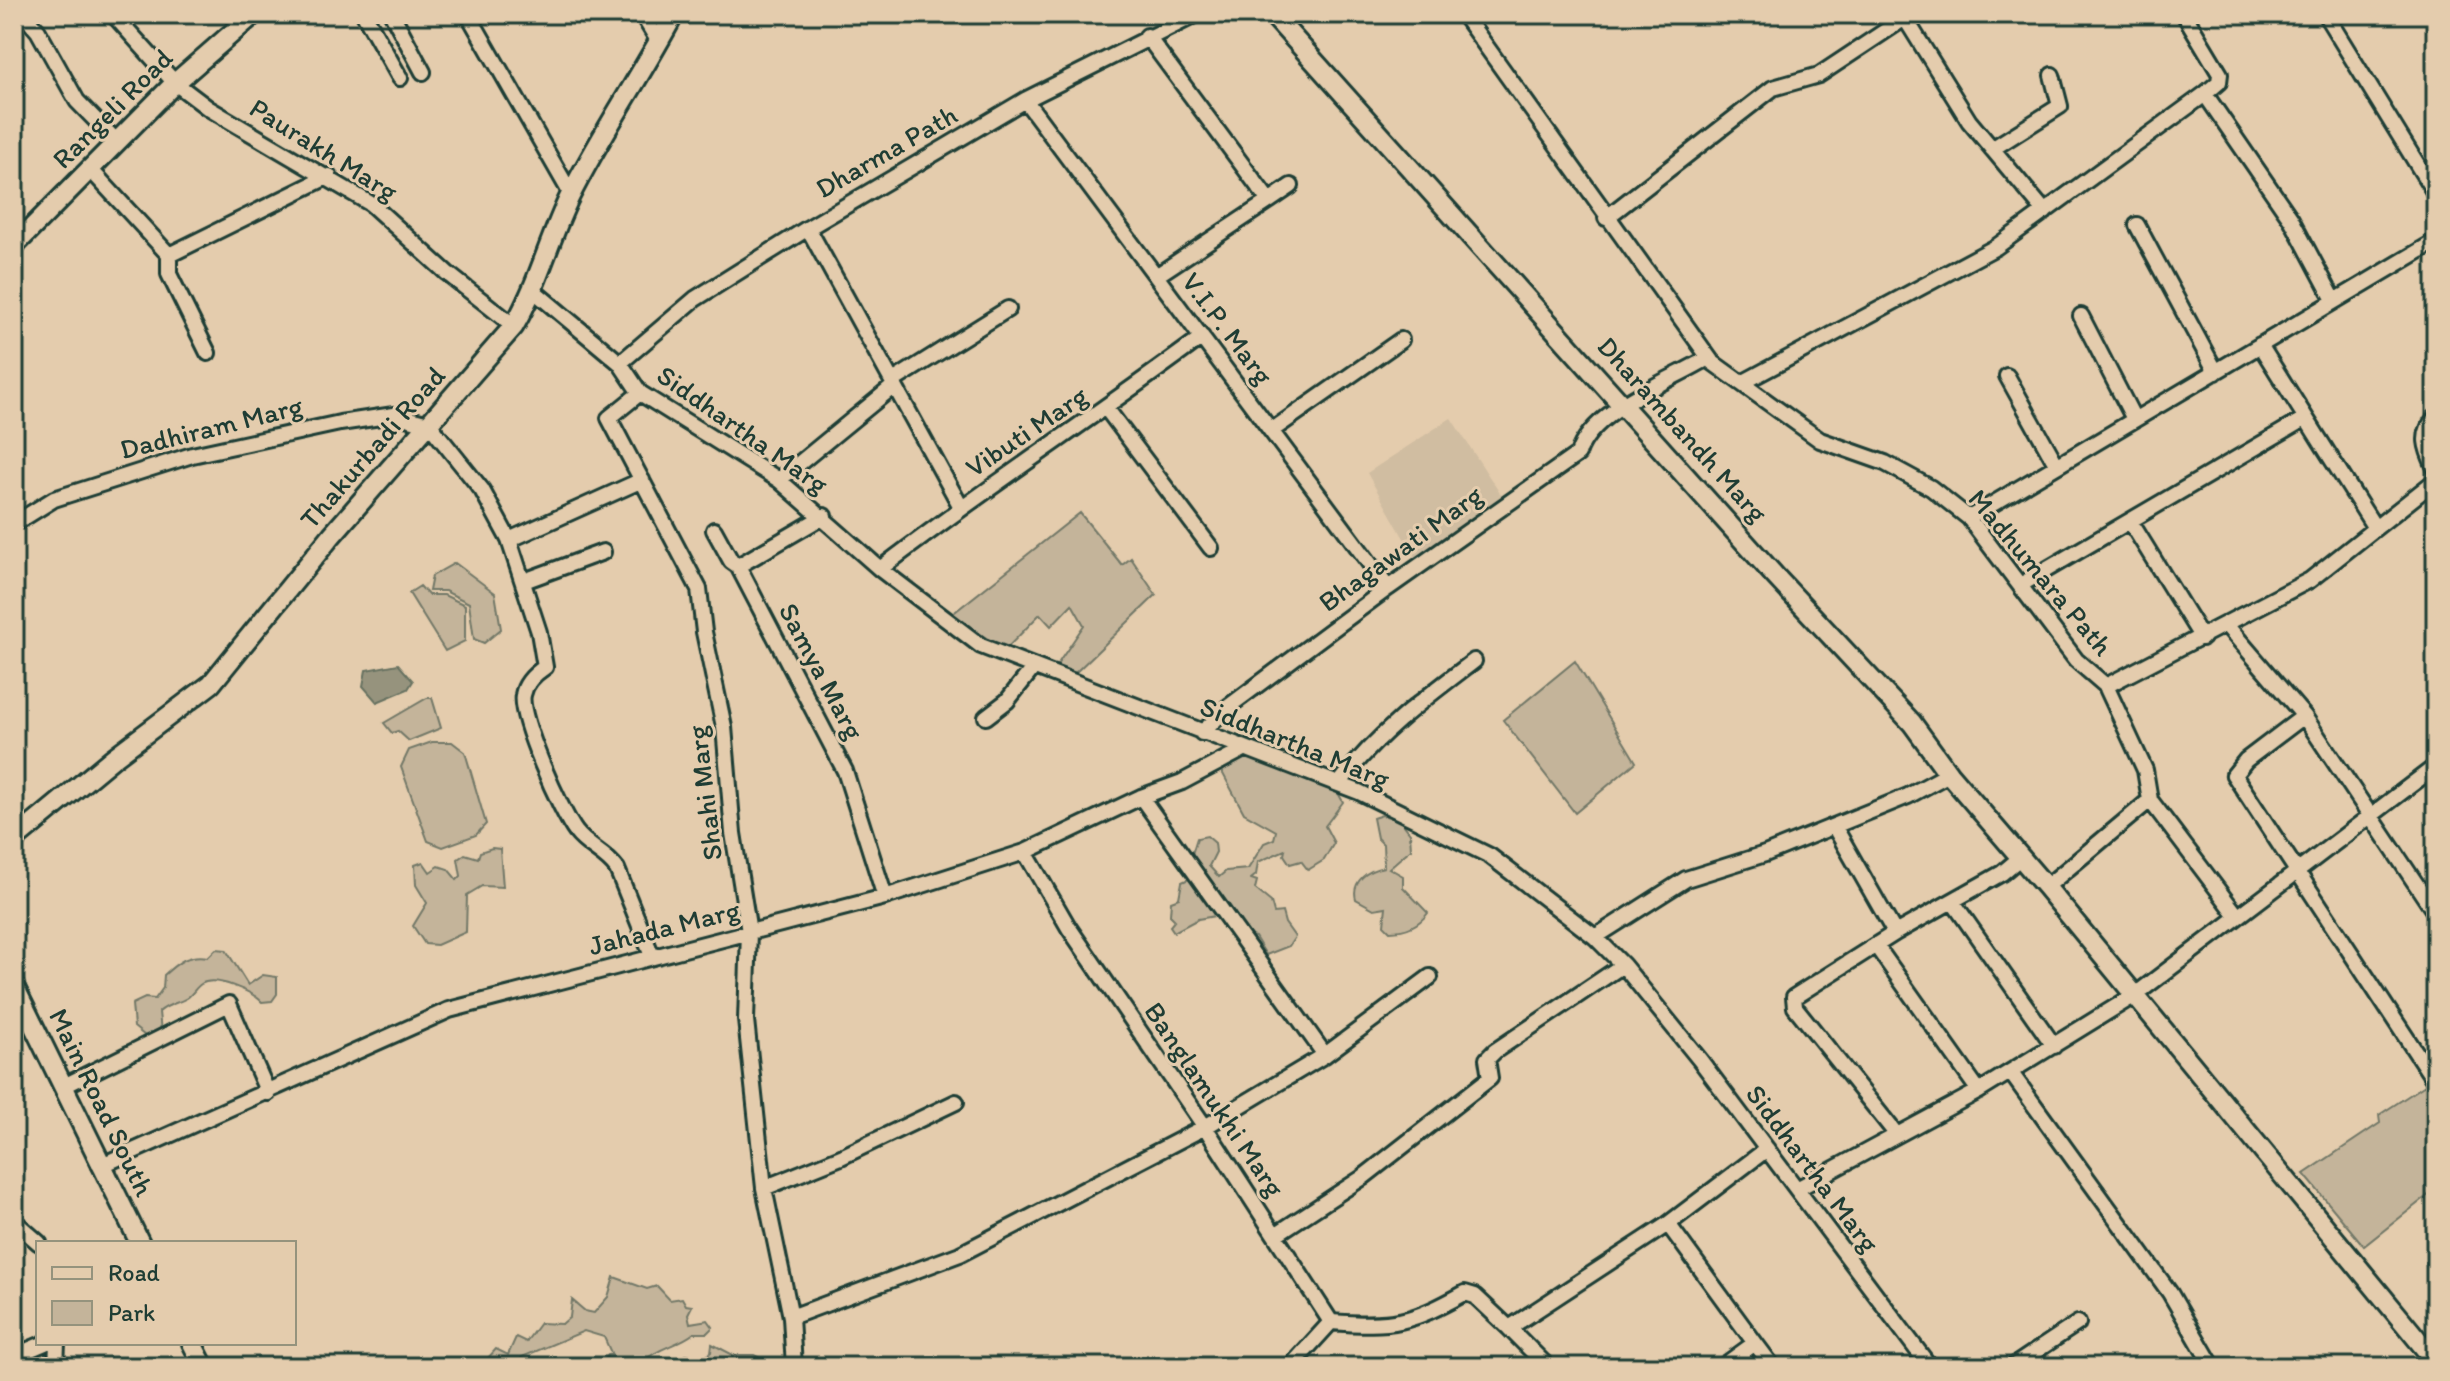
<svg xmlns="http://www.w3.org/2000/svg" width="2450" height="1381" viewBox="0 0 2450 1381" font-family="Itim,sans-serif">
<style>
.built{fill:#d0bda1}
.green{fill:#c4b49a;stroke:#727867;stroke-width:2}
.water{fill:#96937d;stroke:#667160;stroke-width:2}
.lines{fill:none;stroke-linecap:round;stroke-linejoin:round}
.minor-casing{stroke:#1f3d34;stroke-width:20}
.major-casing{stroke:#1f3d34;stroke-width:24}
.minor{stroke:#e4ccad;stroke-width:14}
.major{stroke:#e4ccad;stroke-width:18}
.labels{text-anchor:middle;dominant-baseline:central;stroke-width:6;stroke-linejoin:round;paint-order:stroke}
.street-label{font-size:28px;fill:#1f3d34;stroke:#e4ccad}
</style>
<rect width="100%" height="100%" fill="#e4ccad"/>
<filter id="ink" filterUnits="userSpaceOnUse"><feTurbulence type="fractalNoise" baseFrequency=".0125" numOctaves="2"/><feDisplacementMap in="SourceGraphic" scale="16" xChannelSelector="R" yChannelSelector="G"/><feConvolveMatrix kernelMatrix="1 2 1 2 8 2 1 2 1" color-interpolation-filters="sRGB"/></filter>
<g filter="url(#ink)">
<path class="built" d="M 1451,418 L 1503,498 L 1415,558 L 1367,473 Z"/>
<path class="green" d="M 1080,513 L 1122,565 L 1131,558 L 1156,595 L 1074,674 L 1055,668 L 1084,625 L 1072,604 L 1051,626 L 1040,614 L 1005,650 L 951,615 Z
M 455,563 L 495,593 L 501,629 L 484,643 L 474,639 L 469,603 L 445,591 L 429,591 L 432,576 Z
M 420,586 L 428,595 L 444,595 L 465,605 L 465,641 L 445,651 L 409,593 Z
M 1575,661 L 1636,762 L 1575,813 L 1503,720 Z
M 427,698 L 432,698 L 441,728 L 409,741 L 398,731 L 392,733 L 384,723 Z
M 432,742 L 452,742 L 465,752 L 486,824 L 476,835 L 443,847 L 428,841 L 401,767 L 409,750 Z
M 1252,758 L 1336,789 L 1343,802 L 1325,826 L 1334,843 L 1324,860 L 1308,870 L 1301,861 L 1290,864 L 1284,855 L 1285,850 L 1258,862 L 1256,875 L 1251,879 L 1257,881 L 1255,889 L 1271,902 L 1274,913 L 1282,912 L 1285,923 L 1295,937 L 1289,946 L 1266,955 L 1255,937 L 1244,935 L 1232,913 L 1198,919 L 1174,932 L 1170,926 L 1175,920 L 1170,915 L 1171,901 L 1179,898 L 1182,882 L 1191,878 L 1192,854 L 1197,838 L 1207,836 L 1215,843 L 1216,852 L 1209,866 L 1219,877 L 1226,871 L 1248,869 L 1264,843 L 1274,839 L 1276,831 L 1244,813 L 1222,772 L 1233,760 Z
M 1382,815 L 1400,820 L 1410,833 L 1411,849 L 1389,868 L 1403,876 L 1403,887 L 1428,913 C 1419,925 1406,931 1390,931 L 1384,925 L 1386,907 L 1374,909 L 1356,899 C 1351,881 1368,870 1384,867 L 1383,844 L 1377,838 L 1373,818 Z
M 492,848 L 500,849 L 503,887 L 482,886 L 467,895 L 466,932 L 437,945 L 425,944 L 413,926 L 427,903 L 416,885 L 415,865 L 423,862 L 430,872 L 439,866 L 448,869 L 457,880 L 461,876 L 458,859 L 465,854 L 478,858 L 480,852 Z
M 216,949 L 226,950 L 248,985 L 263,975 L 277,977 L 277,994 L 272,1001 L 262,1002 C 253,992 215,975 201,984 C 196,987 193,994 187,998 C 177,1004 169,1003 159,1012 L 161,1032 L 150,1040 L 134,1027 L 132,1004 L 145,998 L 155,999 L 163,988 L 164,975 C 177,963 189,953 208,957 Z
M 2425,1085 L 2436,1099 L 2436,1153 L 2429,1158 L 2436,1168 L 2436,1189 L 2364,1246 L 2304,1174 L 2380,1123 L 2379,1115 Z
M 614,1277 L 647,1289 L 657,1286 L 670,1300 L 682,1298 L 686,1305 L 692,1306 L 688,1314 L 690,1323 L 708,1320 L 713,1327 L 707,1333 L 694,1333 C 679,1345 660,1347 645,1360 L 649,1367 L 600,1367 L 608,1355 L 612,1355 L 604,1337 L 584,1331 L 522,1357 L 513,1367 L 480,1367 L 496,1349 L 508,1355 L 516,1337 L 526,1342 L 540,1323 L 562,1324 L 570,1317 L 572,1300 L 585,1311 L 594,1313 L 608,1297 Z
M 712,1344 L 733,1355 L 754,1355 L 764,1360 L 762,1367 L 668,1367 L 685,1355 L 705,1358 L 711,1352 Z"/>
<path class="water" d="M 398,664 L 413,681 L 408,689 L 377,702 L 363,686 L 366,670 Z"/>
<g class="lines">
<defs>
<path id="minor" d="M 23,14 L 38,31 L 77,101 L 117,142
M 113,14 L 175,83 L 208,108 L 371,204 L 447,273 L 514,326
M 364,14 L 400,78
M 392,14 L 423,72
M 468,14 L 571,194
M 642,14 L 659,42
M 1463,14 L 1712,362 L 1820,440 L 1885,463 L 1931,488 L 1969,518 L 2076,660 L 2106,686 L 2145,770 L 2150,800 L 2046,887
M 2325,14 L 2436,195
M 1905,18 L 1969,121 L 2045,212
M 1147,36 L 1269,201 L 1156,276
M 2205,94 L 2291,219 L 2334,300
M 1025,100 L 1388,588
M 1992,149 L 2060,106 L 2052,75
M 90,169 L 169,255 L 329,176
M 1269,201 L 1291,186
M 1606,218 L 1773,88 L 1819,75 L 1911,14
M 2137,225 L 2216,372
M 808,228 L 961,507
M 169,255 L 169,274 L 208,353
M 534,291 L 620,363 L 640,393 L 779,480 L 880,569 L 981,646 L 1359,792 L 1490,856 L 1595,937 L 1623,965 L 1700,1060 L 1930,1367
M 2081,316 L 2134,419
M 2260,345 L 2375,528
M 620,363 L 695,299 L 808,228 L 1025,100 L 1197,14
M 2007,376 L 2056,464
M 893,381 L 1008,309
M 1742,383 L 1996,247 L 2205,94 L 2219,82 L 2220,74 L 2184,14
M 640,393 L 609,418 L 699,589 L 704,632 L 724,727 L 733,833 L 749,932 L 746,1020 L 764,1188 L 791,1317 L 794,1367
M 1106,408 L 1211,548
M 2436,417 C 2419,435 2427,450 2436,470
M 1271,431 L 1401,340
M 779,480 L 895,385
M 824,516 L 738,566 L 845,771 L 885,897
M 1969,518 L 2436,241
M 2130,521 L 2202,638
M 14,524 L 54,499 L 192,455 L 340,423 L 394,415 L 429,424 L 482,490 L 509,540 L 539,632 L 545,667 C 536,673 525,683 523,695 C 518,716 562,814 576,832 C 587,847 606,853 617,869 L 652,956
M 714,530 L 731,561 L 738,566
M 509,540 L 642,480
M 880,569 C 985,488 1096,416 1202,337
M 524,581 L 603,552
M 2022,584 L 2304,419
M 2227,626 L 2304,716 L 2436,914
M 2106,686 L 2310,580 L 2436,480
M 2304,716 L 2246,760 L 2234,775 L 2436,1083
M 986,717 L 1007,701 L 1034,667
M 1202,733 L 1228,707 L 1388,588 L 1578,454 C 1591,410 1670,381 1708,358
M 1339,784 C 1375,735 1425,698 1474,661
M 1141,797 L 1325,1055
M 2150,800 L 2236,914
M 1834,826 L 1895,933
M 1025,852 L 1069,928 L 1205,1127 L 1331,1322 L 1290,1367
M 1953,902 L 2054,1046
M 1595,937 L 1686,879 L 1765,854 L 1908,796 L 1949,774
M 1877,947 L 1979,1091
M 2011,1073 L 2170,1293 L 2213,1367
M 62,1087 L 229,1004 L 268,1093
M 1897,1135 L 1795,1007 L 1794,997 L 1895,933 L 2002,873 L 2021,857
M 100,1166 L 449,1010 L 885,897 L 1025,852 L 1141,797 L 1182,782 L 1244,749
M 764,1188 L 841,1157 L 956,1102
M 1797,1189 L 1979,1091 L 2135,995 L 2436,766
M 14,1221 L 39,1243
M 1668,1224 L 1755,1343
M 1275,1235 L 1362,1178 L 1490,1078 L 1487,1059 L 1495,1051 L 1623,965
M 791,1317 L 960,1254 L 1205,1127 L 1325,1055 L 1430,977
M 1331,1322 C 1394,1327 1411,1323 1465,1293 L 1475,1296 L 1509,1328 L 1668,1224 L 1767,1149
M 1509,1328 L 1548,1367
M 14,1356 L 45,1343
M 56,1367 L 57,1343
M 1722,1367 L 1755,1343 L 1773,1367
M 2012,1367 L 2078,1323"/>
<path id="major" d="M 1272,14 L 1775,576 L 1912,723 L 1949,774 L 2046,887 L 2436,1362
M 14,246 L 175,83 L 254,14
M 14,840 L 113,758 L 211,684 L 332,535 L 514,326 C 538,285 549,239 570,196 C 601,134 641,76 674,14
M 14,986 L 140,1243
M 192,1343 L 204,1367"/>
</defs>
<use href="#minor" class="minor-casing"/>
<use href="#major" class="major-casing"/>
<use href="#minor" class="minor"/>
<use href="#major" class="major"/>
</g>
</g>
<g class="labels">
<g class="street-label">
<text transform="translate(112 108) rotate(-45)">Rangeli Road</text>
<text transform="translate(324 149) rotate(32)">Paurakh Marg</text>
<text transform="translate(886 151) rotate(-30)">Dharma Path</text>
<text transform="translate(1228 328) rotate(53)">V.I.P. Marg</text>
<text transform="translate(211 427) rotate(-14)">Dadhiram Marg</text>
<text transform="translate(743 429) rotate(35)">Siddhartha Marg</text>
<text transform="translate(1683 429) rotate(48)">Dharambandh Marg</text>
<text transform="translate(1026 431) rotate(-34)">Vibuti Marg</text>
<text transform="translate(372 447) rotate(-49)">Thakurbadi Road</text>
<text transform="translate(1400 548) rotate(-36)">Bhagawati Marg</text>
<text transform="translate(2041 572) rotate(50)">Madhumara Path</text>
<text transform="translate(822 671) rotate(62)">Samya Marg</text>
<text transform="translate(1295 742) rotate(22)">Siddhartha Marg</text>
<text transform="translate(704 793) rotate(-97)">Shahi Marg</text>
<text transform="translate(664 927) rotate(-14)">Jahada Marg</text>
<text transform="translate(1215 1099) rotate(56)">Banglamukhi Marg</text>
<text transform="translate(102 1102) rotate(64)">Main Road South</text>
<text transform="translate(1813 1168) rotate(53)">Siddhartha Marg</text>
</g>
</g>
<rect width="2450" height="1381" fill="none" stroke="#e4ccad" stroke-width="48"/>
<rect x="24" y="24" width="2402" height="1333" fill="none" stroke="#1f3d34" stroke-width="3" filter="url(#ink)"/>
<rect x="36" y="1241" width="260" height="104" fill="#e4ccad" stroke="#95937d" stroke-width="2"/>
<rect x="52" y="1267" width="40" height="12" fill="#e4ccad" stroke="#95937d" stroke-width="2"/>
<text x="108" y="1281" font-size="24" fill="#1f3d34">Road</text>
<rect x="52" y="1301" width="40" height="24" fill="#c4b49a" stroke="#95937d" stroke-width="2"/>
<text x="108" y="1321" font-size="24" fill="#1f3d34">Park</text>
</svg>
